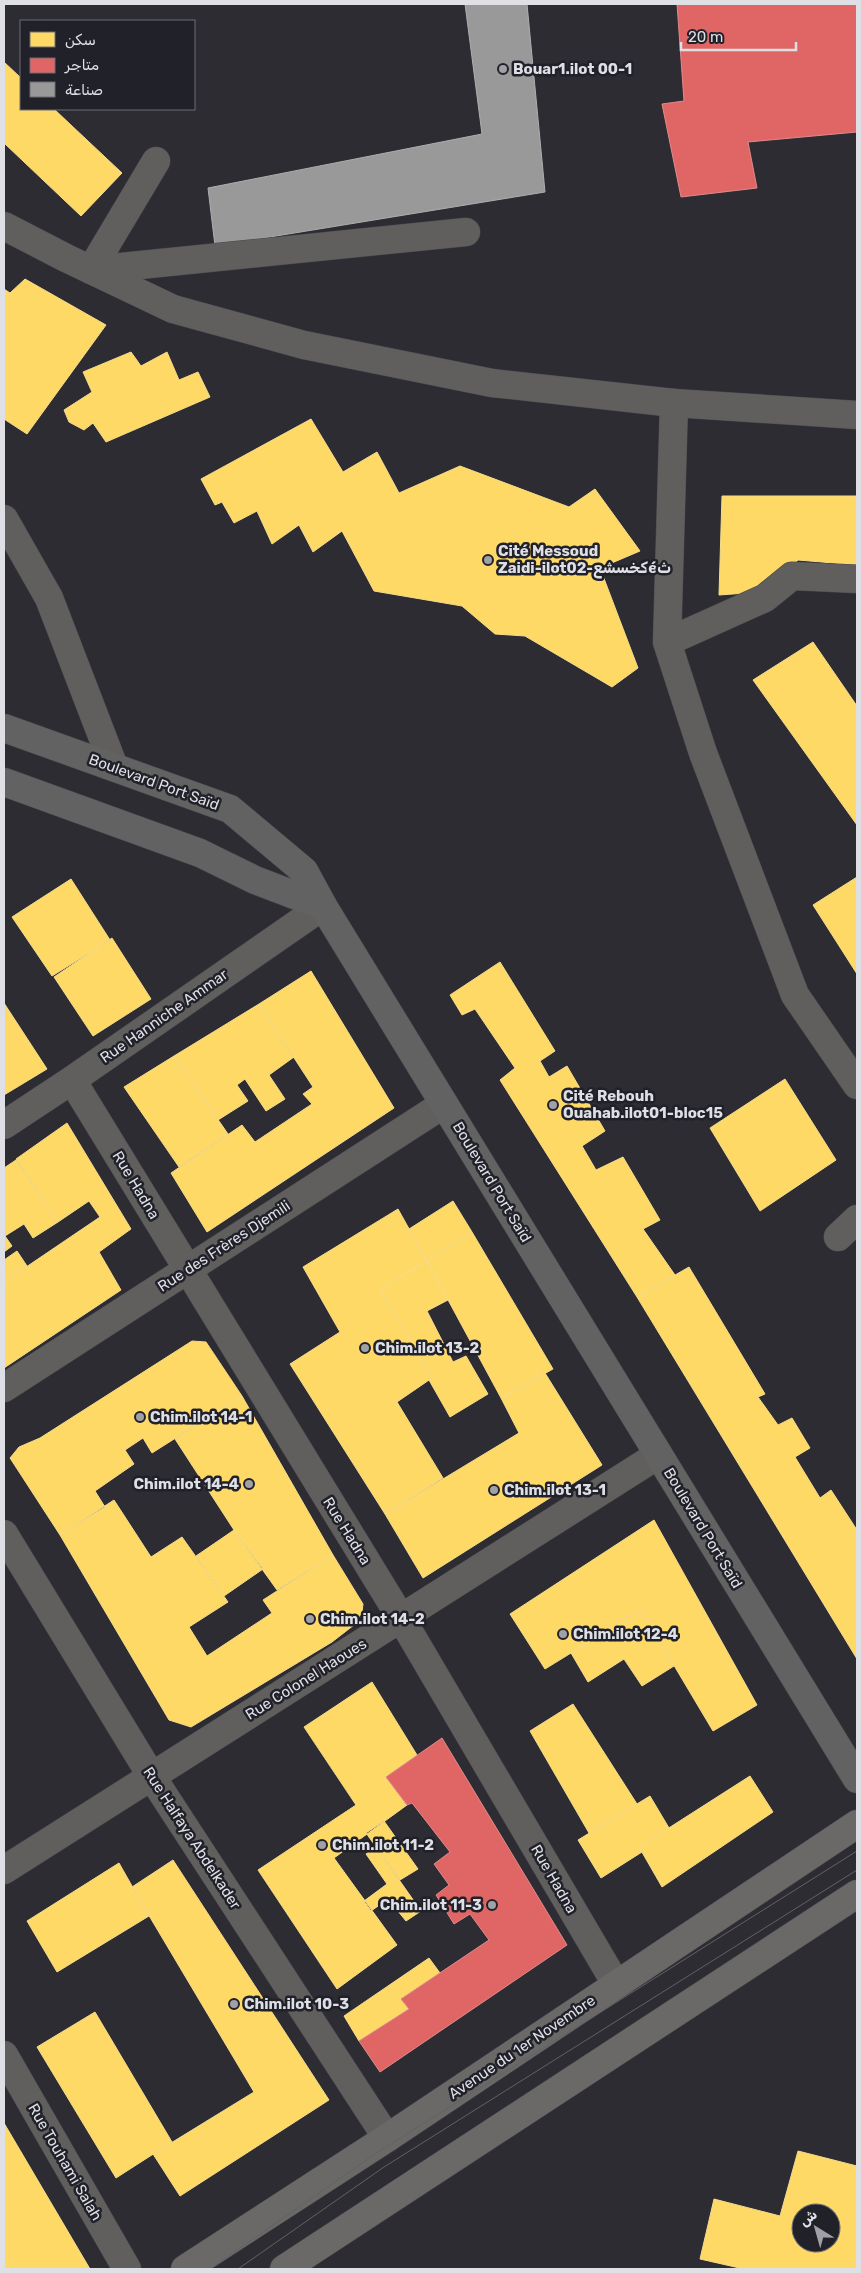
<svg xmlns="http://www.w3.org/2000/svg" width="861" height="2273" viewBox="0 0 861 2273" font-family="Rubik,'Noto Naskh Arabic',sans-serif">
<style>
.homes{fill:#ffd966;stroke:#f5db8c;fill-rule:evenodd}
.shops{fill:#e06666;stroke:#e08a8c}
.industry{fill:#999;stroke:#aeaeb0}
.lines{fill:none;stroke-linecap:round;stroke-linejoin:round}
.minor-casing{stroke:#49494e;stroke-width:29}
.tertiary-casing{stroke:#49494e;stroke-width:29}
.secondary-casing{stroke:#49494e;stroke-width:29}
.primary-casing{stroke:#49494e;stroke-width:29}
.minor{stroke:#605f5e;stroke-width:28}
.tertiary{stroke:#605f5e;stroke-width:28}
.secondary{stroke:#636262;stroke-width:28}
.primary{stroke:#6b6968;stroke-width:28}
.tram{stroke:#626264;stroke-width:1}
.poi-dot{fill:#a0a0a7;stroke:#21212a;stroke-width:2}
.labels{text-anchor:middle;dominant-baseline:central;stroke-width:5;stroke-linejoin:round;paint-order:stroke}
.poi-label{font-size:15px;font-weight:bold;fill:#dfdfe6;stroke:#21212a;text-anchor:start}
.street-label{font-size:15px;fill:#dfdfe6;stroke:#21212a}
</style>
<rect width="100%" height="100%" fill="#2c2c32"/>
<path class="homes" d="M 4,62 L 21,78 L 21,109 L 54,109 L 122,173 L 81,216 L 4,143 Z
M 25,279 L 106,325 L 27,434 L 4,419 L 4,289 L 10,293 Z
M 131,352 L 141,366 L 167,352 L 179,380 L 198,372 L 210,397 L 106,442 L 93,423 L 84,430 L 69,422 L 64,410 L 92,392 L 83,372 Z
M 311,419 L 343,472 L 377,452 L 399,493 L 460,466 L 569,507 L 595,489 L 640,551 L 600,568 L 638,668 L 612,687 L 525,636 L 495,634 L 462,606 L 374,591 L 342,531 L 313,552 L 299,525 L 272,544 L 257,511 L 234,523 L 222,502 L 215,505 L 201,479 Z
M 722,496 L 857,496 L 857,565 L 798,560 L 761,592 L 719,595 Z
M 813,642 L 857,706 L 857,825 L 753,680 Z
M 857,877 L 857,974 L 813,905 Z
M 71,879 L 110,940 L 52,976 L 12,917 Z
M 112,938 L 151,999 L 93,1036 L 54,977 Z
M 500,962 L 555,1051 L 540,1061 L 549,1077 L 567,1066 L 605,1131 L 582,1146 L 596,1170 L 623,1157 L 660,1220 L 643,1229 L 675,1275 L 637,1297 L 500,1080 L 515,1068 L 475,1009 L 462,1015 L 450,995 Z
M 311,971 L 394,1108 L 207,1232 L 171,1173 L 242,1125 L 255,1142 L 312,1104 L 303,1094 L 313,1087 L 259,1004 Z
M 4,1003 L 47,1069 L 4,1095 Z
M 259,1004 L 294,1057 L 269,1075 L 285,1099 L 266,1111 L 245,1079 L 237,1085 L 248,1101 L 218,1120 L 174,1056 Z
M 174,1056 L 228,1134 L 179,1167 L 124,1087 Z
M 785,1079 L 836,1160 L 760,1211 L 710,1128 Z
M 67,1123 L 131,1229 L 99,1252 L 121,1290 L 4,1368 L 4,1282 L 100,1217 L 89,1201 L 58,1222 L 16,1159 Z
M 16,1160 L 58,1222 L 33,1238 L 24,1224 L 5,1236 L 12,1246 L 4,1252 L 4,1168 Z
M 453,1201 L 472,1232 L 427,1261 L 409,1229 Z
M 398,1209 L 427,1261 L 380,1289 L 432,1378 L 397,1402 L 443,1478 L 385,1514 L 290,1364 L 340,1332 L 303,1267 Z
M 472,1232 L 553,1369 L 501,1398 L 427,1261 Z
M 17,1251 L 27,1266 L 4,1282 L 4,1260 Z
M 427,1261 L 448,1300 L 427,1311 L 453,1362 L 466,1356 L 488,1394 L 450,1417 L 429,1380 L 432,1378 L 380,1289 Z
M 689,1267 L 765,1394 L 758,1397 L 778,1425 L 792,1418 L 810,1448 L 795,1457 L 820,1498 L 831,1490 L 857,1530 L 857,1659 L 637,1297 Z
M 192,1341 L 206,1342 L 242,1396 L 152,1453 L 143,1438 L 125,1450 L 134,1464 L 95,1491 L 105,1507 L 60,1535 L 10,1458 L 19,1447 L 40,1438 Z
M 545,1373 L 602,1465 L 423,1578 L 385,1514 L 519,1433 L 501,1398 Z
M 242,1396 L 333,1555 L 277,1590 L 234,1530 L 175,1439 Z
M 114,1500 L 151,1557 L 182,1537 L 228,1602 L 189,1627 L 207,1656 L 272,1613 L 263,1600 L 333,1555 L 363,1604 L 362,1612 L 354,1625 L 332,1642 L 191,1727 L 169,1720 L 60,1535 Z
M 654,1520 L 757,1705 L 713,1731 L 641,1610 L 545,1669 L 510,1614 Z
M 234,1530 L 263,1569 L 224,1596 L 196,1556 Z
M 641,1610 L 674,1666 L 642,1686 L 624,1659 L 588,1682 L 571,1653 Z
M 372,1682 L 417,1755 L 386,1777 L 407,1805 L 334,1858 L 397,1945 L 337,1989 L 258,1870 L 356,1805 L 304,1727 Z
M 573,1704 L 637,1804 L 589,1833 L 530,1731 Z
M 750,1776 L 773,1812 L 662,1887 L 639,1847 Z
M 650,1796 L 669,1828 L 639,1847 L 642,1852 L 601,1878 L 578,1840 Z
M 384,1821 L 418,1869 L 400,1880 L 366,1833 Z
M 376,1847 L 421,1911 L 406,1921 L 388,1899 L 371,1911 L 364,1901 L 387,1884 L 366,1854 Z
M 173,1860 L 329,2100 L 180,2196 L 153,2154 L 254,2092 L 132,1887 Z
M 119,1863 L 149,1916 L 57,1972 L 27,1921 Z
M 429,1958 L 440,1973 L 401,1999 L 409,2009 L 359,2041 L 344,2016 Z
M 95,2012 L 172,2142 L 116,2178 L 37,2047 Z
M 4,2123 L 90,2269 L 4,2269 Z
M 798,2151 L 857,2166 L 857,2269 L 744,2269 L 700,2259 L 714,2199 L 780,2216 ZM 801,2213 L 831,2213 L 831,2243 L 801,2243 Z"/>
<path class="shops" d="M 677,4 L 857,4 L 857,132 L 748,142 L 757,188 L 681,197 L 662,104 L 684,101 Z
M 442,1738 L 567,1945 L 380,2072 L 359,2041 L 409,2009 L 401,1999 L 489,1940 L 470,1914 L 454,1924 L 436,1895 L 449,1885 L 434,1864 L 450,1852 L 412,1803 L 407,1805 L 386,1777 Z"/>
<path class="industry" d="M 465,4 L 527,4 L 545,192 L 215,246 L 208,188 L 482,134 Z"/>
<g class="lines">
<defs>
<path id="minor" d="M 91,270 L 466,232
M 91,270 L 156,161
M 674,403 L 667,642 L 703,753 L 795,995 L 857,1085
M 4,519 L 49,598 L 114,767
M 667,642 L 765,598 L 792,576 L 857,579
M 72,1080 L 401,1618 L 616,1984
M 4,1125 L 72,1080 L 323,906
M 838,1237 L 857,1219
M 4,1388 L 444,1104
M 4,1534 L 152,1777 L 387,2138
M 4,1870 L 658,1455
M 4,2055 L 127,2269"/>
<path id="tertiary" d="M 4,226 L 66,258 L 173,309 L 304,345 L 492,383 L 674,403 L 857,415"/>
<path id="secondary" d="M 4,728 L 230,809 L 304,871 L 323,906 L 857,1779
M 4,782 L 200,853 L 255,880 L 323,906"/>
<path id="primary" d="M 185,2269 L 387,2138 L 857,1824
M 284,2269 L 857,1894"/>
</defs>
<use href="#minor" class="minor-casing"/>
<use href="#tertiary" class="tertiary-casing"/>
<use href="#secondary" class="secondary-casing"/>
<use href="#primary" class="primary-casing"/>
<use href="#minor" class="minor"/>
<use href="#tertiary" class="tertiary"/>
<use href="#secondary" class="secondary"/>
<use href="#primary" class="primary"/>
<path class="tram" d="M 210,2269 L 375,2154 L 857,1851
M 238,2269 L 384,2167 L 857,1870"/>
</g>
<g class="poi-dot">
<circle cx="503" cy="69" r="5"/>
<circle cx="488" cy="560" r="5"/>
<circle cx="553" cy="1105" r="5"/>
<circle cx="365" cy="1348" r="5"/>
<circle cx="140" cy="1417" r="5"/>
<circle cx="249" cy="1484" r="5"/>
<circle cx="494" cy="1490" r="5"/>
<circle cx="310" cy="1619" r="5"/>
<circle cx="563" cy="1634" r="5"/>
<circle cx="322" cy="1845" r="5"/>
<circle cx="492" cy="1905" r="5"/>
<circle cx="234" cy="2004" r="5"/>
</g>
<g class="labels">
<g class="poi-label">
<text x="513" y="69">Bouar1.ilot 00-1</text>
<text x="498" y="551">Cité Messoud<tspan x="498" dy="17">Zaidi-ilot02-كخسشعéث</tspan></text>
<text x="563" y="1096">Cité Rebouh<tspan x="563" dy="17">Ouahab.ilot01-bloc15</tspan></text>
<text x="375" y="1348">Chim.ilot 13-2</text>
<text x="150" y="1417">Chim.ilot 14-1</text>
<text x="239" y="1484" text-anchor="end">Chim.ilot 14-4</text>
<text x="504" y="1490">Chim.ilot 13-1</text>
<text x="320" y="1619">Chim.ilot 14-2</text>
<text x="573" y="1634">Chim.ilot 12-4</text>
<text x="332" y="1845">Chim.ilot 11-2</text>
<text x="482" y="1905" text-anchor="end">Chim.ilot 11-3</text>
<text x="244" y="2004">Chim.ilot 10-3</text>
</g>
<g class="street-label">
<text transform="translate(154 782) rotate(20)">Boulevard Port Saïd</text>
<text transform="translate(164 1016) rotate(-35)">Rue Hanniche Ammar</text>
<text transform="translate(492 1182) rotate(59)">Boulevard Port Saïd</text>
<text transform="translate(136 1185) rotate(59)">Rue Hadna</text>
<text transform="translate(224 1246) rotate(-33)">Rue des Frères Djemili</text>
<text transform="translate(703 1528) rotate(59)">Boulevard Port Saïd</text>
<text transform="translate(347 1531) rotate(58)">Rue Hadna</text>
<text transform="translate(306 1679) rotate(-32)">Rue Colonel Haoues</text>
<text transform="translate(192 1838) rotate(57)">Rue Halfaya Abdelkader</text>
<text transform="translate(554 1879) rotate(60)">Rue Hadna</text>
<text transform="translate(522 2047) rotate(-34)">Avenue du 1er Novembre</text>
<text transform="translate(65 2162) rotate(60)">Rue Touhami Salah</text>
</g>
</g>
<rect width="861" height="2273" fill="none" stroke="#dfdfe6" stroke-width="10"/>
<rect x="20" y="20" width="175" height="90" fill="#21212a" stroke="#6d6d75"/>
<rect x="30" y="32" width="25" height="15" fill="#ffd966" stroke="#6d6d75"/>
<text x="65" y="45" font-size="15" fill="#dfdfe6">سكن</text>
<rect x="30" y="58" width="25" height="15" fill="#e06666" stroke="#6d6d75"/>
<text x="65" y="70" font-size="15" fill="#dfdfe6">متاجر</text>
<rect x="30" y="82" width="25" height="15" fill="#999999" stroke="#6d6d75"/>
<text x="65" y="95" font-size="15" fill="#dfdfe6">صناعة</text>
<g transform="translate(816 2228) rotate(323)"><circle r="24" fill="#21212a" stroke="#6d6d75"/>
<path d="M0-4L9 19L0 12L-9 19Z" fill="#a0a0a7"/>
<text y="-8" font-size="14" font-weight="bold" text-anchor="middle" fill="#dfdfe6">ش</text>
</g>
<path d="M681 42v8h115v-8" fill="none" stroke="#dfdfe6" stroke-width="2.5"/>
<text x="688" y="42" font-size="15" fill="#dfdfe6" stroke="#21212a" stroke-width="4" paint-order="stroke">20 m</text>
</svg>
